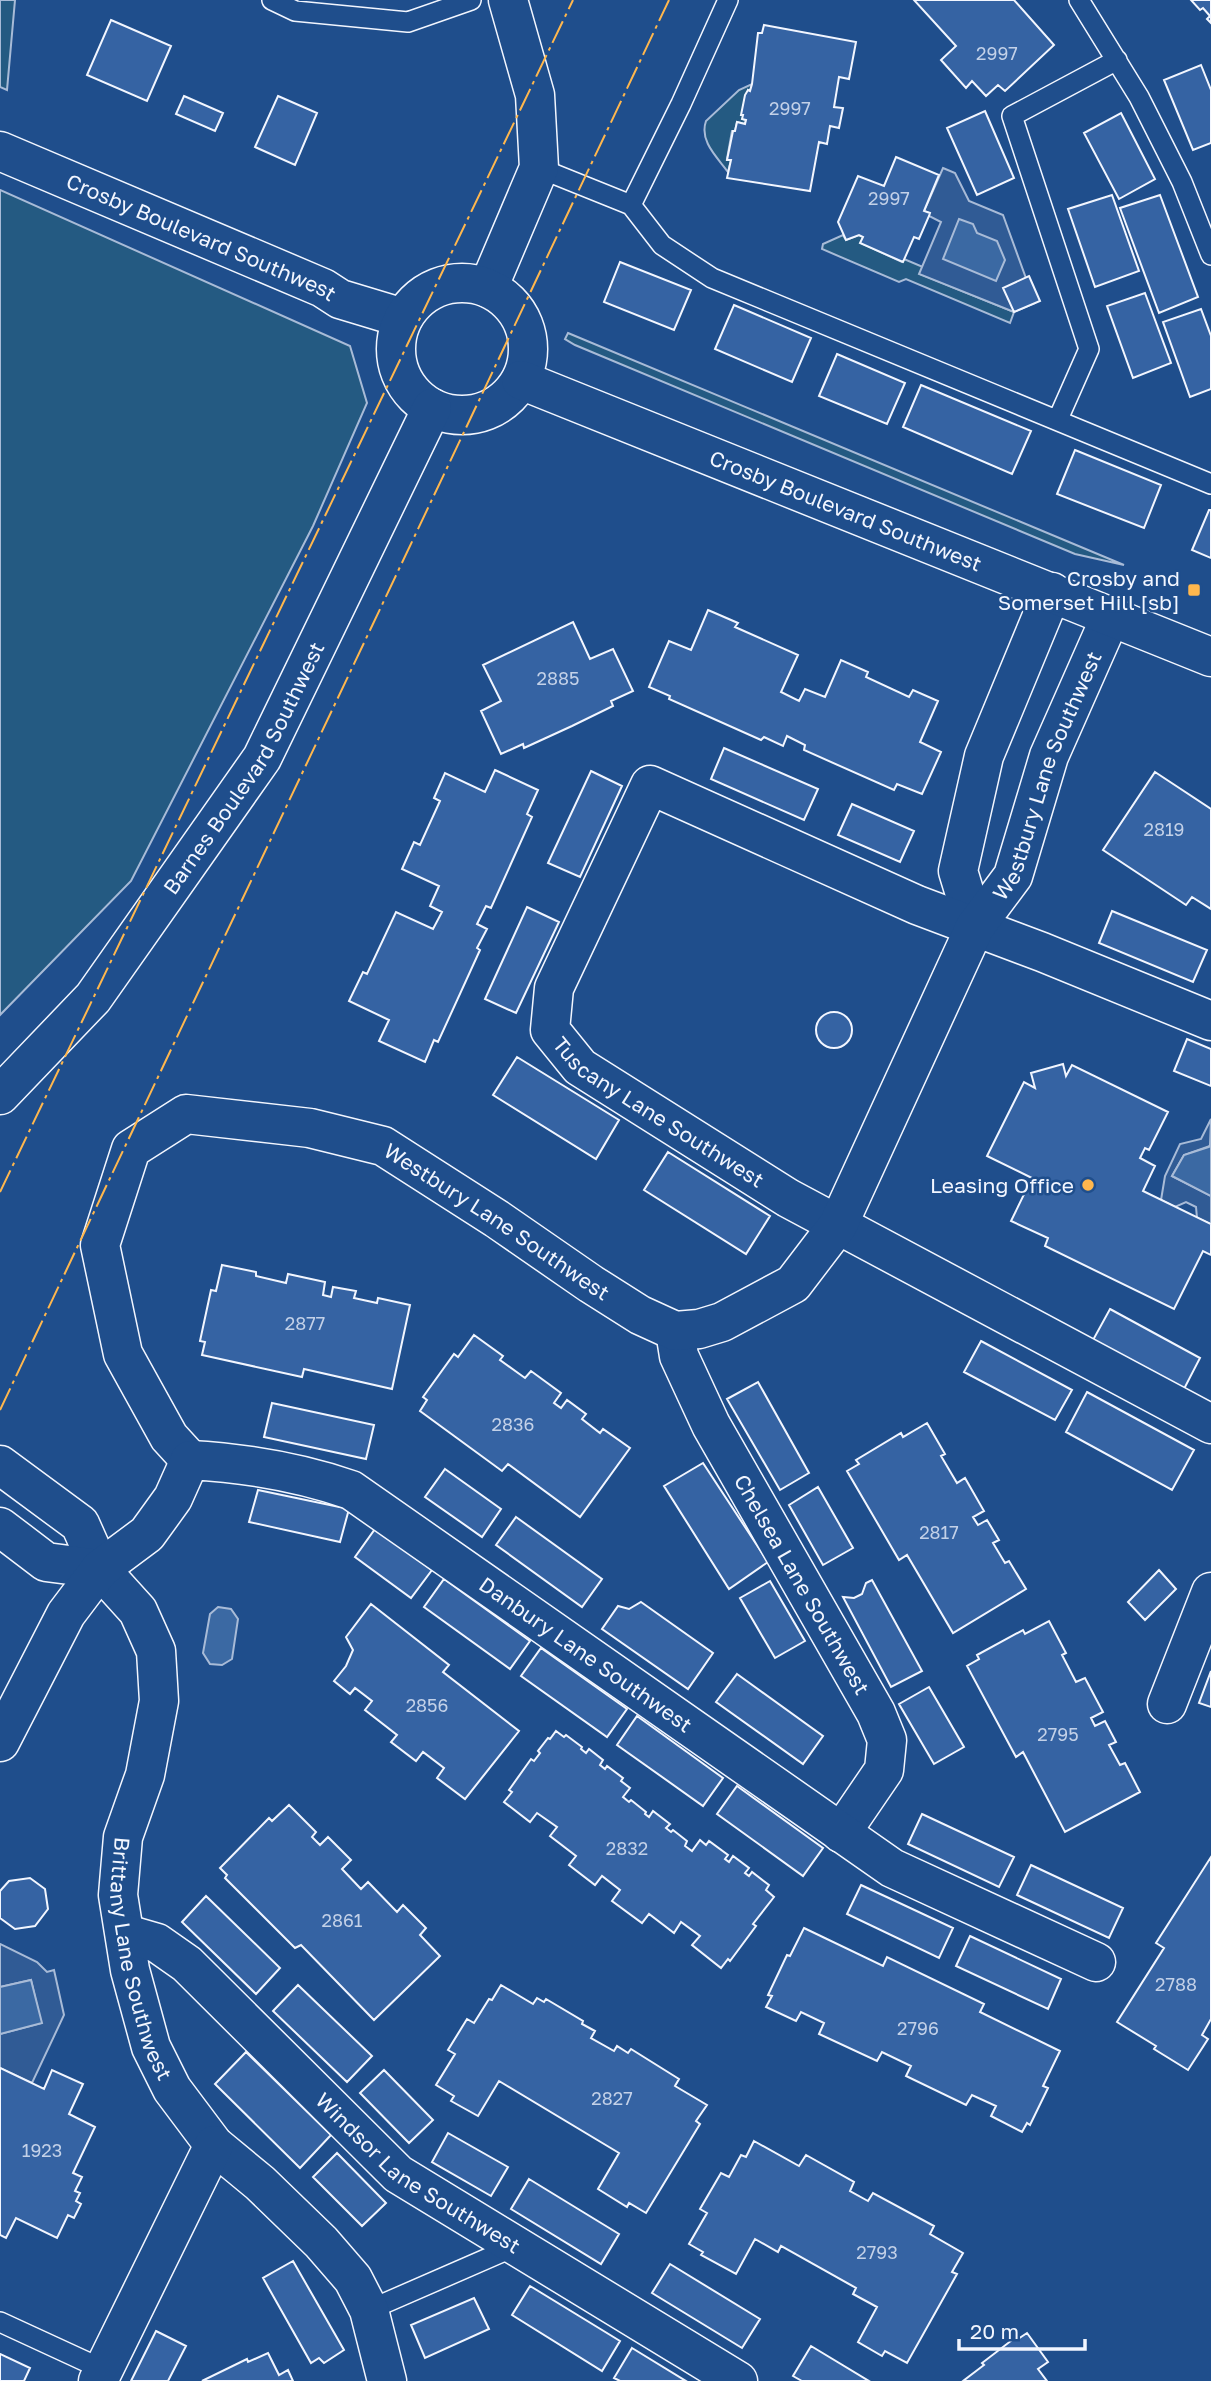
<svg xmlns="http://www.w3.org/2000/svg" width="1211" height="2381" viewBox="0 0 1211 2381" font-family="'Golos Text',sans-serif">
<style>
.green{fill:#245a82;stroke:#a8bbd7;stroke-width:2}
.parking{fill:#305b95;stroke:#a8bbd7;stroke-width:2}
.water{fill:#3b69a3;stroke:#a8bbd7;stroke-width:2}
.building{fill:#3563a3;stroke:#f2f6ff;stroke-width:2}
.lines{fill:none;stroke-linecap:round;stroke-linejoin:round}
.lane-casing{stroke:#f2f6ff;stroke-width:22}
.street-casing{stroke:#f2f6ff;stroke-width:41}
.secondary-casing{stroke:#f2f6ff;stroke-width:41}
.lane{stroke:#1f4e8c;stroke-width:19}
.street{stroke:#1f4e8c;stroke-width:38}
.secondary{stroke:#1f4e8c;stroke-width:38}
.power{stroke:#ffb74d;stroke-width:2;stroke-dasharray:24 5 3.5 5;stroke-linecap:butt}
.poi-dot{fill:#ffb74d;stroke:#1f4e8c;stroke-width:2.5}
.labels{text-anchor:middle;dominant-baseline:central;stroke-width:5;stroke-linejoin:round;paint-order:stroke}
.number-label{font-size:18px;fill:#c3d1e8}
.street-label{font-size:21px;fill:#f2f6ff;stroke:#1f4e8c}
.poi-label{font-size:21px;fill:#f2f6ff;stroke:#1f4e8c;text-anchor:end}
</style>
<rect width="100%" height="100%" fill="#1f4e8c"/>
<path class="green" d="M 0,0 L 15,0 L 7,90 L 0,87 Z
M 752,84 L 750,91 L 748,90 L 743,119 L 746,120 L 745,124 L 737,122 L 735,131 L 732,131 L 727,159 L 731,160 L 728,172 C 717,157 699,141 706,121 L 739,90 Z
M 0,190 L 350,346 L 367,403 L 313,526 L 131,881 L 0,1015 Z
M 843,235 L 846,240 L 859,235 L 863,237 L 861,243 L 902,262 L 904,259 L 923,267 L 920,274 L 1014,312 L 1010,323 L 906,279 L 899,282 L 822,249 L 823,244 Z
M 568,333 L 1124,565 L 1075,554 L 575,345 L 565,339 Z"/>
<path class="parking" d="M 943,168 L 955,173 L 969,201 L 1003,215 L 1035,303 L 1014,312 L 919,274 L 941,222 L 929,216 L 929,213 L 924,211 Z
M 1211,1119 L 1210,1146 L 1184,1155 L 1172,1176 L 1211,1196 L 1211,1224 L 1197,1218 L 1196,1207 L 1186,1202 L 1175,1207 L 1161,1200 L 1165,1176 L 1180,1144 L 1201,1139 Z
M 0,1944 L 37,1962 L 47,1972 L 54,1970 L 64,2015 L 32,2083 L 0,2068 L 0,2034 L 41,2023 L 31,1980 L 0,1987 Z"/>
<path class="water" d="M 959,219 L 973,224 L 977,233 L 997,241 L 1005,260 L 996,281 L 943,259 Z
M 1211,1143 L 1211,1196 L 1172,1176 L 1184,1155 L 1209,1147 Z
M 218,1607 L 231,1609 L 238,1619 L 232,1659 L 222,1665 L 210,1664 L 203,1653 L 210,1614 Z
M 31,1980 L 42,2023 L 0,2034 L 0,1987 Z"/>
<path class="building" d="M 914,0 L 1014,0 L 1054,45 L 1005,91 L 998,85 L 986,96 L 972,81 L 966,88 L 941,60 L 956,46 Z
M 1191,0 L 1211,0 L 1211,23 L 1207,19 L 1210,16 L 1203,8 L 1200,10 Z
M 111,20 L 171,46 L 147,101 L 87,75 Z
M 764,25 L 856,42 L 849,79 L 839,77 L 834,107 L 843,108 L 839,128 L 830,126 L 827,144 L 819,142 L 810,191 L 727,178 L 731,160 L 727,160 L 733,131 L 735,131 L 737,122 L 745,124 L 746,120 L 742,119 L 743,115 L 741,115 L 745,95 L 748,90 L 750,91 L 752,84 L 758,33 L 762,33 Z
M 1201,65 L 1211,90 L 1211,143 L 1193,150 L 1164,80 Z
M 184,96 L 223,113 L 215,131 L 176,114 Z
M 278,96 L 317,113 L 295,165 L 255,147 Z
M 985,111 L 1014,178 L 977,195 L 947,128 Z
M 1121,113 L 1155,179 L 1119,199 L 1084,133 Z
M 896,157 L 939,175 L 924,211 L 930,213 L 929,216 L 919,239 L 914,237 L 903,262 L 860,243 L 863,237 L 859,235 L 846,240 L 838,222 L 858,176 L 884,186 Z
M 1112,195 L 1139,271 L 1095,287 L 1068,209 Z
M 1160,195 L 1198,297 L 1159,313 L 1120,208 Z
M 620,262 L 691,290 L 674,330 L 604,302 Z
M 1029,276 L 1040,301 L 1014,312 L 1003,288 Z
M 1145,293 L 1171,363 L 1133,378 L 1107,306 Z
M 734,305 L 811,338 L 792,382 L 715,349 Z
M 1201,309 L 1211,336 L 1211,389 L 1190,397 L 1163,322 Z
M 837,354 L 905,383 L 887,424 L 819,396 Z
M 921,385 L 1031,431 L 1012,474 L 903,427 Z
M 1075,450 L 1161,485 L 1144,528 L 1057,494 Z
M 1209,510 L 1211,510 L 1211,558 L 1192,550 Z
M 708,610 L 738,623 L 735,627 L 798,655 L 781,692 L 799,701 L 805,689 L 825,697 L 841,660 L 868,672 L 866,677 L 909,697 L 913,690 L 938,701 L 920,742 L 941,752 L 922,794 L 897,784 L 894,790 L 804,750 L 805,745 L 787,736 L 783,746 L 764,737 L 761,740 L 669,699 L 670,696 L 649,687 L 669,641 L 691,650 Z
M 573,622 L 590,659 L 613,649 L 633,691 L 611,701 L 613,706 L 572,726 L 524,748 L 523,744 L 501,754 L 481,711 L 501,701 L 483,665 Z
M 724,748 L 818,789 L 804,820 L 711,779 Z
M 495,770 L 538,790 L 527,814 L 532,817 L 491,908 L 486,906 L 477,924 L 487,929 L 477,948 L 480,950 L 438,1042 L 434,1040 L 425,1062 L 379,1041 L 389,1020 L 349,1001 L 363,972 L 367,974 L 396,912 L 433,929 L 442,912 L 430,906 L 439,886 L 402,869 L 414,842 L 420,845 L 440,801 L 434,798 L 445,773 L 485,792 Z
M 591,771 L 622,786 L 580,877 L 548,863 Z
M 1155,772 L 1211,809 L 1211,909 L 1192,897 L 1186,905 L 1103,850 Z
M 852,804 L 914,831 L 900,862 L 838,835 Z
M 527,907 L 559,922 L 516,1013 L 485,999 Z
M 1112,911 L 1207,950 L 1193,982 L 1099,943 Z
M816 1030a18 18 0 1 1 36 0a18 18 0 1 1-36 0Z
M 1187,1039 L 1211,1049 L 1211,1086 L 1174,1071 Z
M 517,1057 L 619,1120 L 596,1159 L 493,1095 Z
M 1063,1064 L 1066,1076 L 1072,1065 L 1168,1112 L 1149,1150 L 1145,1148 L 1140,1158 L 1155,1166 L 1143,1191 L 1211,1224 L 1211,1255 L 1203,1251 L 1174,1309 L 1045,1246 L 1048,1238 L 1011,1221 L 1032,1178 L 987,1156 L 1024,1082 L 1035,1088 L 1031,1073 Z
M 668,1152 L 770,1216 L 746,1254 L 644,1190 Z
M 222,1265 L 256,1272 L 256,1276 L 286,1283 L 288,1274 L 325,1282 L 323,1295 L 331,1297 L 333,1287 L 356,1291 L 354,1298 L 377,1303 L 378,1298 L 410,1305 L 392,1389 L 304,1369 L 302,1377 L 202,1355 L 205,1342 L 200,1341 L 211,1290 L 216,1291 Z
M 1110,1309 L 1200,1358 L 1184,1389 L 1093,1340 Z
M 474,1335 L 503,1356 L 500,1360 L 525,1378 L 531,1371 L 561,1393 L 554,1403 L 561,1408 L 567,1400 L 586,1414 L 582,1419 L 600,1433 L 603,1429 L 630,1448 L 580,1517 L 508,1464 L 502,1471 L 420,1411 L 427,1400 L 423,1397 L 454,1354 L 458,1357 Z
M 981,1341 L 1072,1390 L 1055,1420 L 964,1372 Z
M 758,1382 L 809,1473 L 780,1490 L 727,1399 Z
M 1087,1392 L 1194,1450 L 1172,1490 L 1066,1432 Z
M 272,1403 L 374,1425 L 366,1459 L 264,1437 Z
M 927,1423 L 945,1454 L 941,1456 L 957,1483 L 965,1478 L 984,1511 L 973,1517 L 978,1525 L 987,1520 L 999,1540 L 993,1543 L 1005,1563 L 1009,1561 L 1026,1589 L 953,1633 L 907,1555 L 899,1560 L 847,1471 L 859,1464 L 856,1460 L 901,1433 L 903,1437 Z
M 703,1463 L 768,1562 L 729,1589 L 664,1486 Z
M 445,1469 L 501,1509 L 482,1537 L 425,1497 Z
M 818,1487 L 853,1548 L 823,1565 L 789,1505 Z
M 258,1490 L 349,1509 L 340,1542 L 249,1522 Z
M 516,1517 L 602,1579 L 582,1607 L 496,1545 Z
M 375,1529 L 432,1570 L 411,1598 L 355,1557 Z
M 1159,1570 L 1176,1589 L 1145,1620 L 1128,1602 Z
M 444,1579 L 530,1641 L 510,1669 L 424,1607 Z
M 872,1580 L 922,1671 L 891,1687 L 843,1597 L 854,1598 L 862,1594 L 866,1583 Z
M 770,1581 L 805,1641 L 775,1658 L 740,1598 Z
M 641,1602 L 713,1653 L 688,1689 L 602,1629 L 618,1606 L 629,1609 Z
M 371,1604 L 449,1665 L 443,1672 L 519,1731 L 465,1799 L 437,1778 L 444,1768 L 423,1752 L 416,1761 L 391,1742 L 397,1735 L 365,1710 L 372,1701 L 355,1688 L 350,1694 L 334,1681 L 346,1666 L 353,1650 L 346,1637 Z
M 1049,1621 L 1066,1653 L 1062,1655 L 1076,1682 L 1085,1678 L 1103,1712 L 1091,1718 L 1095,1726 L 1105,1721 L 1116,1742 L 1109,1745 L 1120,1765 L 1125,1763 L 1140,1792 L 1065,1832 L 1023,1752 L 1016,1757 L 967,1666 L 979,1659 L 977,1655 L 1023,1630 L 1025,1634 Z
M 541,1648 L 627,1709 L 607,1737 L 521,1676 Z
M 1211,1671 L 1211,1707 L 1199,1703 Z
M 737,1674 L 823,1736 L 803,1764 L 716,1702 Z
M 929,1687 L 964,1747 L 934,1764 L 899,1704 Z
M 637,1716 L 723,1778 L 703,1806 L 617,1745 Z
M 556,1731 L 564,1737 L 566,1735 L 582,1747 L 581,1749 L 586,1753 L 589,1749 L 603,1760 L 600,1765 L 605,1769 L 607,1766 L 623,1778 L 621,1781 L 630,1788 L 623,1797 L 629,1802 L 631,1800 L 646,1812 L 645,1814 L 649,1817 L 653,1811 L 670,1824 L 666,1828 L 671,1832 L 673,1830 L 687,1841 L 685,1846 L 692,1851 L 700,1840 L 706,1845 L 709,1841 L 728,1855 L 725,1859 L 729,1862 L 733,1856 L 749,1868 L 745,1873 L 749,1876 L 752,1872 L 769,1885 L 766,1890 L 774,1897 L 753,1924 L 756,1926 L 730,1961 L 728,1959 L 721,1968 L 692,1945 L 700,1936 L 681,1922 L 674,1933 L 649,1914 L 642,1923 L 612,1901 L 620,1890 L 602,1876 L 595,1885 L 569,1865 L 576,1856 L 550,1836 L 557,1827 L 537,1813 L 530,1822 L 504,1802 L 512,1792 L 509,1790 L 531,1759 L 534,1761 L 540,1753 L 538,1751 L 548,1738 L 550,1739 Z
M 737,1786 L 823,1848 L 803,1876 L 717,1814 Z
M 289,1805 L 316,1832 L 312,1837 L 320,1845 L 328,1837 L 351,1860 L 342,1869 L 361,1889 L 368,1882 L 397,1912 L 403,1905 L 426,1928 L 420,1935 L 440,1956 L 374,2020 L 301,1945 L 295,1948 L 225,1878 L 227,1875 L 220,1868 L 269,1818 L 272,1821 Z
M 922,1814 L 1014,1857 L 999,1887 L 908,1844 Z
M 1211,1857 L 1211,2019 L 1202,2035 L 1208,2039 L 1188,2070 L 1154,2049 L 1156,2046 L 1117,2022 L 1164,1948 L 1156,1943 Z
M 1031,1865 L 1123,1908 L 1109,1938 L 1017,1895 Z
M 30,1878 L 45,1889 L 48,1909 L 35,1926 L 15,1929 L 0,1918 L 0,1891 L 9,1881 Z
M 861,1885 L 953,1928 L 939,1958 L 847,1914 Z
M 206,1896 L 280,1968 L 256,1994 L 182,1922 Z
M 804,1928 L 883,1966 L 887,1957 L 984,2004 L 980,2012 L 1060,2051 L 1043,2086 L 1048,2088 L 1030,2125 L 1027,2123 L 1022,2132 L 991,2116 L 996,2106 L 972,2095 L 966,2105 L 906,2076 L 911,2066 L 882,2052 L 877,2061 L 819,2034 L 824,2023 L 801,2012 L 796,2021 L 766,2007 L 772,1996 L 768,1995 L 787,1955 L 790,1956 Z
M 970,1936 L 1061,1979 L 1048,2009 L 956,1966 Z
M 298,1985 L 372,2056 L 347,2082 L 273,2011 Z
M 501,1985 L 533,2004 L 537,1998 L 544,2002 L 546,1999 L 583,2021 L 582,2024 L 595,2031 L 591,2038 L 614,2051 L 617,2046 L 628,2053 L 631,2049 L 679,2079 L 675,2086 L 707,2105 L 696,2121 L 700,2124 L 646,2213 L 629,2203 L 627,2207 L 598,2189 L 619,2153 L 499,2081 L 478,2116 L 451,2101 L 454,2096 L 436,2085 L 455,2054 L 448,2050 L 467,2019 L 474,2023 L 489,1999 L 492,2000 Z
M 246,2052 L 331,2135 L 300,2168 L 215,2084 Z
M 0,2068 L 44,2089 L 52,2070 L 83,2084 L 69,2114 L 95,2127 L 73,2173 L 82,2177 L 75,2191 L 80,2193 L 76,2201 L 81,2204 L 74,2218 L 68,2215 L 57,2238 L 16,2218 L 6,2238 L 0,2235 Z
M 384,2070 L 433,2120 L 409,2143 L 360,2093 Z
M 448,2133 L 508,2167 L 491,2196 L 432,2162 Z
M 754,2141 L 799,2166 L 806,2155 L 854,2182 L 850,2191 L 868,2201 L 873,2193 L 934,2226 L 930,2234 L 963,2253 L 952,2272 L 957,2274 L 907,2363 L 885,2351 L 882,2356 L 858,2342 L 877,2307 L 853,2294 L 856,2288 L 781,2246 L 778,2252 L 755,2239 L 736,2274 L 701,2255 L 703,2252 L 689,2244 L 707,2213 L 700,2209 L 721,2173 L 729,2177 L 741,2155 L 746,2157 Z
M 337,2153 L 386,2203 L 362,2226 L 313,2177 Z
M 529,2179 L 619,2234 L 601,2264 L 511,2209 Z
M 293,2261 L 344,2350 L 324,2363 L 319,2358 L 311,2363 L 263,2278 Z
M 670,2264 L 760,2319 L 742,2348 L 652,2293 Z
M 530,2286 L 620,2341 L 602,2371 L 512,2315 Z
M 474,2298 L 489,2329 L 425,2358 L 411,2325 Z
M 156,2331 L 186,2346 L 168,2381 L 131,2381 Z
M 1027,2333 L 1048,2362 L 1038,2369 L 1047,2381 L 963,2381 L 984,2365 L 982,2363 L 1016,2337 L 1018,2339 Z
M 811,2346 L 869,2381 L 802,2381 L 793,2376 Z
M 632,2348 L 686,2381 L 620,2381 L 614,2378 Z
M 268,2353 L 279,2375 L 288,2370 L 293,2381 L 202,2381 L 247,2359 L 248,2362 Z
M 0,2354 L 30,2368 L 24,2381 L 0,2381 Z"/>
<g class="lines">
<defs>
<path id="lane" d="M 272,0 L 295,11 L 408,22 L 471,0
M 1079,0 L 1139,97 L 1182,182 L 1211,255
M 539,168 L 631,205 L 662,245 L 712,278 L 1211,484
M 631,205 L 681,104 L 728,0
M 1058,419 L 1089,349 L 1012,116 L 1117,60
M 369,2310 L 516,2246
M 0,2322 L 102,2369"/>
<g id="street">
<path d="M 488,288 L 539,168 L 535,95 L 508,0"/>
<path d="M 975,927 L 958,871 L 984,756 L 1052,592"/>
<path id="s1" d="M 1211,1021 L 1042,952 L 917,905 L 650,785 L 554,988 L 550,1030 L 580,1067 L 788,1198 L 1211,1424"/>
<path id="s2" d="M 675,1331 L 679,1356 L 711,1425 L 876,1713 L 887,1740 L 884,1770 L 841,1833"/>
<path id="s3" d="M 190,1460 L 169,1437 L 123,1354 L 100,1245 L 131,1149 L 186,1114 L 310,1128 L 383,1146 L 497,1219 L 591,1284 L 640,1315 L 675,1331 L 699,1329 L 722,1322 L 793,1284 L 838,1225 L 975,927 L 1013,876 L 1049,756 L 1111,616"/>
<path id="s4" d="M 0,1465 L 80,1524 L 100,1569 L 138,1611 L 156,1651 L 159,1701 L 145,1775 L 123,1837 L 118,1895 L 130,1970 L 151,2047 L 172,2089 L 214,2145 L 260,2183 L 321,2242 L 353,2279 L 369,2310 L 387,2381"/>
<path d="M 0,1527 L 46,1562 L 100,1569"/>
<path d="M 1167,1704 L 1211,1592"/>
<path id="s5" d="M 0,1742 L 66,1614 L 100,1569 L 147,1534 L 173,1498 L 190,1460 C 244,1463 299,1472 351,1490 L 892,1868 L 1096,1962"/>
<path id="s6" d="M 126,1934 L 157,1943 L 187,1964 L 398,2174 L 738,2381"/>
<path d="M 98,2381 L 214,2145"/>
</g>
<g id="secondary">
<path id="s7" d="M 0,151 L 323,288 L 340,299 L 403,318"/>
<circle cx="462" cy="349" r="66"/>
<path id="s8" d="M 521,380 L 1211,657"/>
<path id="s9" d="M 0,1095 L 93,998 L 262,758 L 432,408"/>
</g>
</defs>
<use href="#lane" class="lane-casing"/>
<use href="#street" class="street-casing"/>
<use href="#secondary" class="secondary-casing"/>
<use href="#lane" class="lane"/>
<use href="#street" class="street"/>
<use href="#secondary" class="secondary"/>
<path class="power" d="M 0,1192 L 573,0
M 0,1410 L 669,0"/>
</g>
<g class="poi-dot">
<rect x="1187" y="583" width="14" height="14" rx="3.5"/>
<circle cx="1088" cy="1185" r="7"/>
</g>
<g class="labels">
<g class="number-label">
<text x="997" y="53">2997</text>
<text x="790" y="108">2997</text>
<text x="889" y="198">2997</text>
<text x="558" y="678">2885</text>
<text x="1164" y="829">2819</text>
<text x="305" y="1323">2877</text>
<text x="513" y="1424">2836</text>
<text x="939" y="1532">2817</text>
<text x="427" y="1705">2856</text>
<text x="1058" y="1734">2795</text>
<text x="627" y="1848">2832</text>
<text x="342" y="1920">2861</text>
<text x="1176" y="1984">2788</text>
<text x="918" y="2028">2796</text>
<text x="612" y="2098">2827</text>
<text x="42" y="2150">1923</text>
<text x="877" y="2252">2793</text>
</g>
<g class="street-label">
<text stroke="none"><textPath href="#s7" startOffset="219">Crosby Boulevard Southwest</textPath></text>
<text stroke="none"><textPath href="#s8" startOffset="350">Crosby Boulevard Southwest</textPath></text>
<text stroke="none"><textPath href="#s9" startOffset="410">Barnes Boulevard Southwest</textPath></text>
<text stroke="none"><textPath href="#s3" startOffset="1650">Westbury Lane Southwest</textPath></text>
<text stroke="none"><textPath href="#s1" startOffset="1013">Tuscany Lane Southwest</textPath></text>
<text stroke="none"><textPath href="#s3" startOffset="740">Westbury Lane Southwest</textPath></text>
<text stroke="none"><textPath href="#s2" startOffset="285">Chelsea Lane Southwest</textPath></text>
<text stroke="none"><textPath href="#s5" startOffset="796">Danbury Lane Southwest</textPath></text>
<text stroke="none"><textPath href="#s4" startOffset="565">Brittany Lane Southwest</textPath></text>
<text stroke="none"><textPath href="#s6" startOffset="382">Windsor Lane Southwest</textPath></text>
</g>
<g class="poi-label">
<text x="1180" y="578">Crosby and<tspan x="1180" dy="24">Somerset Hill [sb]</tspan></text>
<text x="1074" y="1185">Leasing Office</text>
</g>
</g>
<path d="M959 2339v10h126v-10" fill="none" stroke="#f2f6ff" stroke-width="3.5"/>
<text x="970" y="2339" font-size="21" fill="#f2f6ff" stroke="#1f4e8c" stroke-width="5" paint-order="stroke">20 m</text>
</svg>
